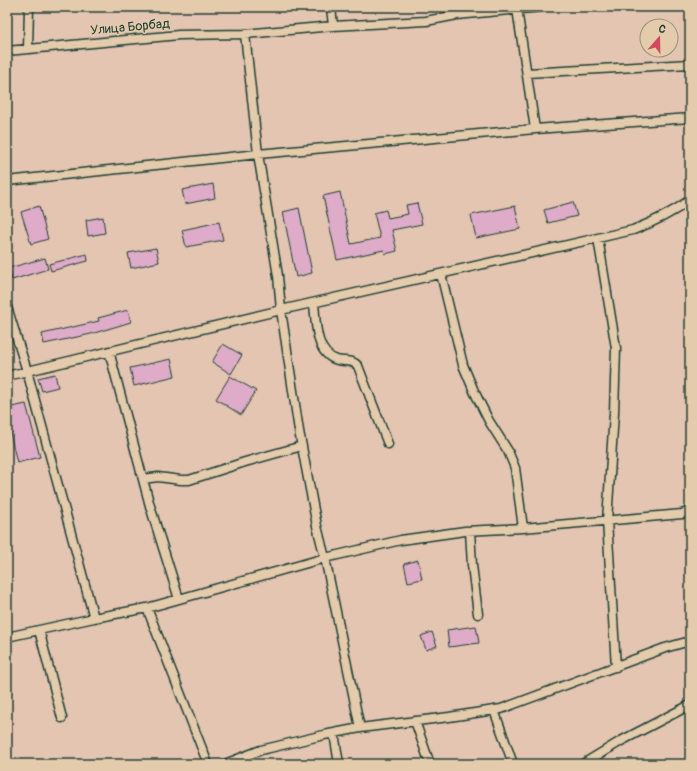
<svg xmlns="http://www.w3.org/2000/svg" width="697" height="771" viewBox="0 0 697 771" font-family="Pangolin,sans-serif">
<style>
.building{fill:#deabc8;stroke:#1f3d34}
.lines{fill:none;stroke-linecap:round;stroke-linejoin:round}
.minor-casing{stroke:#1f3d34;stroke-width:11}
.minor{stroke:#e4cbac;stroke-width:8}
.labels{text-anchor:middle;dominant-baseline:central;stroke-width:3;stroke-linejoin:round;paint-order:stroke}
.street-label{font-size:13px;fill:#1f3d34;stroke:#e4cbac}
</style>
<rect width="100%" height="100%" fill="#e3c5b2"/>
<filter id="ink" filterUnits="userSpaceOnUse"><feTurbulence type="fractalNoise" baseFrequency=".025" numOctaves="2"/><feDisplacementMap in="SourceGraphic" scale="8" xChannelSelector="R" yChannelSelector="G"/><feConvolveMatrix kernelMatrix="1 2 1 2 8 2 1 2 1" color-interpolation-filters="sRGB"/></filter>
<g filter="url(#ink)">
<path class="building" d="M 213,184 L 215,198 L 185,204 L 182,190 Z
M 340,192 L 351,244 L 380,238 L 374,213 L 386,210 L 388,218 L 408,214 L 406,205 L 417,203 L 422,224 L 392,230 L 397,251 L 385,254 L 384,250 L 337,260 L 323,196 Z
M 573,202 L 577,216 L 548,223 L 544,210 Z
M 39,206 L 48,239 L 31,244 L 21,212 Z
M 515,206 L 520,229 L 476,238 L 471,215 Z
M 299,208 L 312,273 L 296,277 L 283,212 Z
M 103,217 L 105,233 L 88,236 L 86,220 Z
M 219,222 L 223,240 L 186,247 L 182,230 Z
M 156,248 L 159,262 L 131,268 L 128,253 Z
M 87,254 L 88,261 L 51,271 L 49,264 Z
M 45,258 L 48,269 L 12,280 L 9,268 Z
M 128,310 L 131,322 L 91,334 L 44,344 L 42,334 L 99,321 L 98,318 Z
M 223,344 L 242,355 L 231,374 L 212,362 Z
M 171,359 L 175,376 L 134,386 L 130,368 Z
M 55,374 L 58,387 L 42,391 L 38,378 Z
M 230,376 L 256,391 L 241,415 L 216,399 Z
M 26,404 L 40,457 L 17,463 L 7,420 L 7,408 Z
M 418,560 L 422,579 L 408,582 L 404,564 Z
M 476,626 L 479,643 L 449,647 L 447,630 Z
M 432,632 L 437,646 L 426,650 L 421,636 Z"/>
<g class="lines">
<defs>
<path id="minor" d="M 331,7 L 333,26
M 517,9 L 535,129
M 245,34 L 258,154 L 278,276 L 281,310 L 299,431 L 317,526 L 325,558 L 360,728
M 28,49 L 29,7
M 7,51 L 179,35 L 245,34 L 333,26 L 426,21 L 457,15 L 542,7
M 527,73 L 690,64
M 7,181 L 258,154 L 535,129 L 690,118
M 598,238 L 616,348 L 614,413 L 607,521 L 616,667
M 441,274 L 463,365 L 474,391 L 489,421 L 508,451 L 515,468 L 523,528
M 314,303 C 316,322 315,354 337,360 C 345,362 352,359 358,366 L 388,444
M 7,307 L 27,371 L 94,618 L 147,608 L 325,558 L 401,540 L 465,531 L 523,528 L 682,514 L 690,511
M 109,351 L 150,506 L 179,599
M 7,376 L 281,310 L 633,230 C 654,222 672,213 690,200
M 143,479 L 158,477 L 181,480 L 189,480 L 245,462 L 302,446
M 470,531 L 472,565 L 478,614
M 147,608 L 208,764
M 39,630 L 62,718
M 7,637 L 94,618
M 494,710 L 513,764
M 415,721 L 430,764
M 334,733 L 339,764
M 225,764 L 261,750 L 324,735 L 360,728 L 449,717 L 501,709 L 665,648 L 690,641
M 583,764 L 621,741 L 690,705"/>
</defs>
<use href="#minor" class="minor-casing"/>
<use href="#minor" class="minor"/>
</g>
</g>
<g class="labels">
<g class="street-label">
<text transform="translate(130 27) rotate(-5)">Улица Борбад</text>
</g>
</g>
<rect width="697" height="771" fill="none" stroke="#e4cbac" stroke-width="24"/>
<rect x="12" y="12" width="673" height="747" fill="none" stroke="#1f3d34" stroke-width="1.5" filter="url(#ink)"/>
<g transform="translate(659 38) rotate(20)"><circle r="19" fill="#e4cbac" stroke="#95927c"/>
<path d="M0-3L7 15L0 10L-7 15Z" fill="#d1495b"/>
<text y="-6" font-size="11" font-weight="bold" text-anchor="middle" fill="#1f3d34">С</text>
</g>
</svg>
